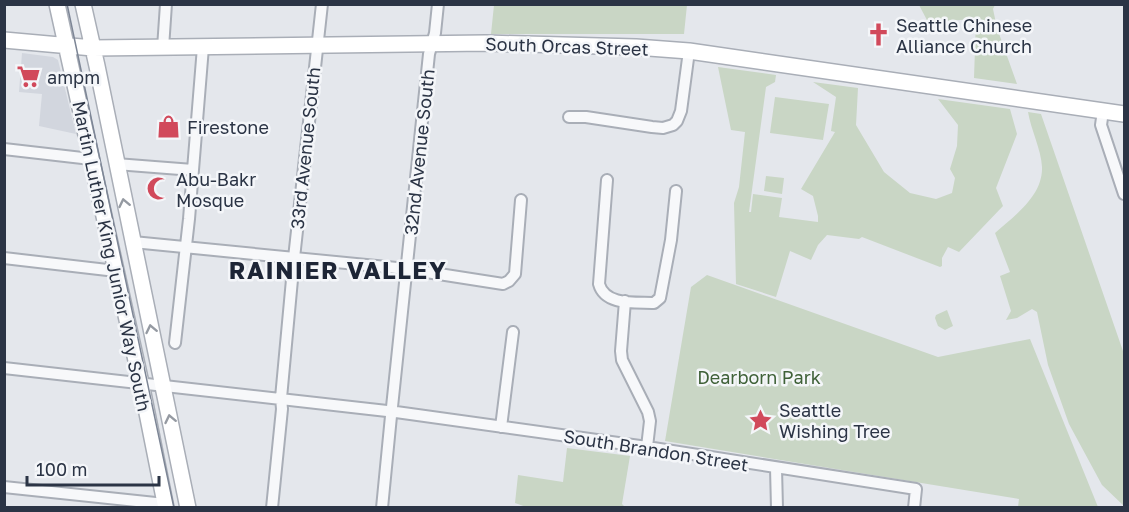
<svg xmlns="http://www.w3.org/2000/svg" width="1129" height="512" viewBox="0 0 1129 512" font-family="'Golos Text',sans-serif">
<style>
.built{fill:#d2d6de}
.green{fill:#c9d6c5}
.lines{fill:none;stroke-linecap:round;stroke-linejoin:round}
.street-casing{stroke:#a9aeb7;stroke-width:14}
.secondary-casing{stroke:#a9aeb7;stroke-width:18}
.street{stroke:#f7f8fa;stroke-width:10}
.secondary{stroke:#fff;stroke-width:15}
.tram{stroke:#7d8696;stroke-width:1.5}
.oneway{stroke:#959aa2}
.labels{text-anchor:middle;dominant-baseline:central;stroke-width:5;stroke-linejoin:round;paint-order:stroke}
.poi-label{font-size:18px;fill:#2b3445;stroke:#f4f6f9;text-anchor:start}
.street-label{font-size:18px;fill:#2b3445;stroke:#f4f6f9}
.park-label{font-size:18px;fill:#3f6138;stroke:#f4f6f9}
.district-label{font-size:24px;font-weight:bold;letter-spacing:1.5px;fill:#1d2536;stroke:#f4f6f9}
</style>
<rect width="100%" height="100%" fill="#e4e7ec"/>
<path class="built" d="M 22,53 L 53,57 L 58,60 L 76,134 L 39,126 L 42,94 L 19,92 Z"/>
<path class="green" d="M 494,5 L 494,4 L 687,5 L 684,34 L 491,34 Z
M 919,5 L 995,5 L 993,9 L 997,28 L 1017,84 L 974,78 L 976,19 L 928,22 Z
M 718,67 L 776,75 L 775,82 L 766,87 L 749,212 L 751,212 L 753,194 L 782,198 L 779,217 L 818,222 L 818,216 L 813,196 L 801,189 L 835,132 L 831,131 L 836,97 L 813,82 L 858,88 L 856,125 L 884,172 L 910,193 L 936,199 L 952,193 L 955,178 L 950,169 L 957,146 L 958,125 L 938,99 L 1010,109 L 1017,134 L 996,188 L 1003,206 L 959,252 L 948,247 L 942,258 L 942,266 L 940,267 L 862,237 L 859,239 L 827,235 L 818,245 L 811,260 L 790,251 L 776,297 L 736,284 L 734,203 L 739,187 L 745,132 L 731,130 Z
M 775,97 L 829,104 L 823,140 L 770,133 Z
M 1028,112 L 1041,114 L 1124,354 L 1124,506 L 1102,485 L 1069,424 L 1048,365 L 1037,312 L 1032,309 L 1017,318 L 1006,320 L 1011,311 L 1000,276 L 1010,272 L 995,233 C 1014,216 1043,196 1042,167 C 1041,149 1031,130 1028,112 Z
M 766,176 L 784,178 L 782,194 L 764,191 Z
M 707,275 L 938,357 L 1030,339 L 1098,507 L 1018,507 L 1019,499 L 665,441 L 691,287 Z
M 947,310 L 953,326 L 945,330 L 938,326 L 935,318 L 936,315 Z
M 567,448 L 630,456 L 622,504 L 625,507 L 529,508 L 515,503 L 518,475 L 563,482 Z"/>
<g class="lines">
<defs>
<path id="street" d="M 163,48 L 166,4
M 1103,111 L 1101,125 L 1124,194
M 569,117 L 586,117 L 652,127 L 663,128 L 673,125 L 677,121 L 681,111 L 689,51
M 4,149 L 91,159
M 116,164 L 193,170
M 607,180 L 599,284 C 605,306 636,302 654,303 L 660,298 L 671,240 L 676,191
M 133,242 L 407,269 L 503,284 L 509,281 L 515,274 L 521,200
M 4,258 L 116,271
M 625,301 L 621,351 L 622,360 L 648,412 L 650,421 L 647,447
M 175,343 L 189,219 L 203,47
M 4,368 L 387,411
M 392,407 L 429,54 L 435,33 L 438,4
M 396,412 L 647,447 L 916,489 L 914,508
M 501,427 L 513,332
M 776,468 L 777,508
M 4,487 L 165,504
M 272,508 L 282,409 L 281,398 L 294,258 L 322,4
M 382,508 L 391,416"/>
<path id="secondary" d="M 57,4 L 141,383 L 166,508
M 83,4 L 97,66 L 188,508
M 4,40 L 93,48 L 486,43 L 636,47 L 689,51 L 1124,114"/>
</defs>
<use href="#street" class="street-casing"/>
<use href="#secondary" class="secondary-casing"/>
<use href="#street" class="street"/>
<use href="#secondary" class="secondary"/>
<path class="tram" d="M 67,4 L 174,508"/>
</g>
<defs><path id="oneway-chevron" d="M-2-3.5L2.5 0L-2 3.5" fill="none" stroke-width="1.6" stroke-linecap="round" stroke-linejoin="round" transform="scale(1.5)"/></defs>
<g class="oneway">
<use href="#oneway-chevron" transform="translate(124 203) rotate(-102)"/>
<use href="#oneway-chevron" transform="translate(151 329) rotate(-102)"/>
<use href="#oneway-chevron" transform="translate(170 419) rotate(-102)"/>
</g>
<defs>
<symbol id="church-bare" viewBox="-9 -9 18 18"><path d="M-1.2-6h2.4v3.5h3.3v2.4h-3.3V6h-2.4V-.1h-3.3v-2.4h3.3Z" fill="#d1495b" stroke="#f4f6f9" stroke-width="2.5" paint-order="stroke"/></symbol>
<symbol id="supermarket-bare" viewBox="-9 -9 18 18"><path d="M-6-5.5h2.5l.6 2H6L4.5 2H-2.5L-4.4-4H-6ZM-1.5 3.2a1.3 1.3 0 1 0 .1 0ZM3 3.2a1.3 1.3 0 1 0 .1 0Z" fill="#d1495b" stroke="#f4f6f9" stroke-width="2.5" paint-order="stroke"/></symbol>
<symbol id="shop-bare" viewBox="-9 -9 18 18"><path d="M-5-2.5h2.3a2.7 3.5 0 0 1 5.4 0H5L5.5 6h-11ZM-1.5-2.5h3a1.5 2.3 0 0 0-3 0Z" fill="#d1495b" stroke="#f4f6f9" stroke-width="2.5" paint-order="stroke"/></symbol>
<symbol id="mosque-bare" viewBox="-9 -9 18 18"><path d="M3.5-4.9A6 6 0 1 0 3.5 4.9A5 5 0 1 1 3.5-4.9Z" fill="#d1495b" stroke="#f4f6f9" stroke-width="2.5" paint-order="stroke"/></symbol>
<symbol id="sight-bare" viewBox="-9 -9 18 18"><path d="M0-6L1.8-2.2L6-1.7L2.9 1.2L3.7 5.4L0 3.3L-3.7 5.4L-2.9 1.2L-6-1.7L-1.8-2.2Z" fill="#d1495b" stroke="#f4f6f9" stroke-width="2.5" paint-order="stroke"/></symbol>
</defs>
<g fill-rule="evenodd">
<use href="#church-bare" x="862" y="18" width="33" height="33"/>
<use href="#supermarket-bare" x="12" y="60" width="33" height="33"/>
<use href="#shop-bare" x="152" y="110" width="33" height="33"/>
<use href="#mosque-bare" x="142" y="172" width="33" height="33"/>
<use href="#sight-bare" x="744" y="404" width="33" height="33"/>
</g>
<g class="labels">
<g class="poi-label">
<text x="896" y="25">Seattle Chinese<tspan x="896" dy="21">Alliance Church</tspan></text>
<text x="47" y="77">ampm</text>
<text x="187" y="127">Firestone</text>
<text x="176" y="179">Abu-Bakr<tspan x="176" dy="21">Mosque</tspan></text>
<text x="779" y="410">Seattle<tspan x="779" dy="21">Wishing Tree</tspan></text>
</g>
<g class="street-label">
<text transform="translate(567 46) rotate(2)">South Orcas Street</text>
<text transform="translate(305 148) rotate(-84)">33rd Avenue South</text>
<text transform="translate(419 152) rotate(-84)">32nd Avenue South</text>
<text transform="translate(112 256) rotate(78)">Martin Luther King Junior Way South</text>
<text transform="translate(656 450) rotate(9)">South Brandon Street</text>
</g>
<g class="park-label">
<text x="759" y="377">Dearborn Park</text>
</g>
<g class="district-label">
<text x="338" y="269">RAINIER VALLEY</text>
</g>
</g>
<rect width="1129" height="512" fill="none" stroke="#2b3445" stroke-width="12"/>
<path d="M27 476v9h132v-9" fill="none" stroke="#2b3445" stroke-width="3"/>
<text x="36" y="476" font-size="18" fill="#2b3445" stroke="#f4f6f9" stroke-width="4.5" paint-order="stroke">100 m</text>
</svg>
